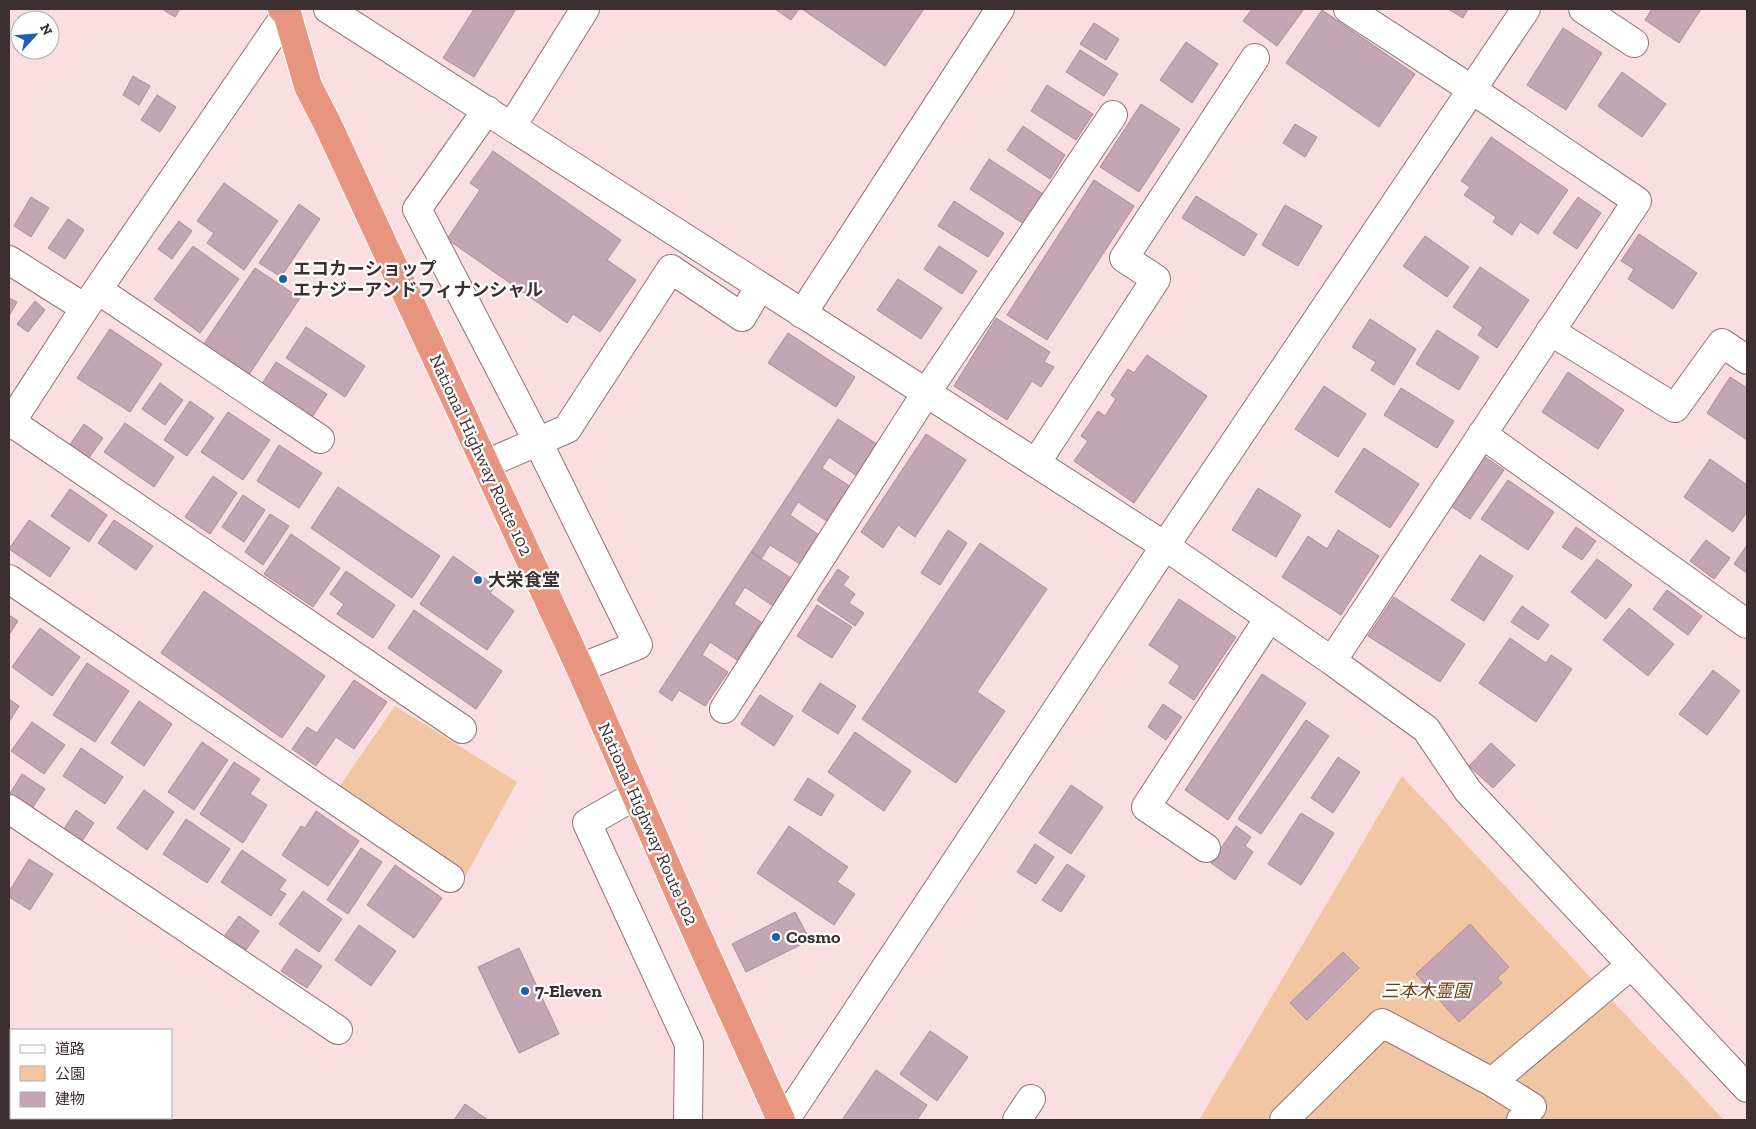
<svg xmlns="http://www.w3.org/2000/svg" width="1756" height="1129" viewBox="0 0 1756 1129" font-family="'Zilla Slab','Noto Sans JP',serif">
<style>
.green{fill:#f3c6a3}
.building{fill:#c4a5b3;stroke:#ab8d9b}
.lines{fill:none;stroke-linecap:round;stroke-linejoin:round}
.minor-casing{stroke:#937376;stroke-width:30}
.highway-casing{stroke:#fff;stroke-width:30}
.minor{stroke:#fff;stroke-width:28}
.highway{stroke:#e7957e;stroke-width:28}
.poi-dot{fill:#1c5faf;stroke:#fff;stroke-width:2}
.labels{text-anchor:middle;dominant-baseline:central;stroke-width:4.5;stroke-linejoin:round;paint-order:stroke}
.poi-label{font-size:18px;font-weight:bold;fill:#3d2f31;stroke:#fff;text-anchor:start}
.street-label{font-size:18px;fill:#3d2f31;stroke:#fff}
.park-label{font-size:18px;font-style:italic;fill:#714217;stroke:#fff}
</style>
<rect width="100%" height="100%" fill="#fbdee1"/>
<path class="green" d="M 395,706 L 517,782 L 465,877 L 339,787 Z
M 1402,776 L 1724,1120 L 1199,1120 Z"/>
<path class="building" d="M 162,9 L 180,9 L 175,17 Z
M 474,9 L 516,9 L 474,77 L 443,58 Z
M 775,9 L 799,9 L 791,20 Z
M 802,9 L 924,9 L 885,66 Z
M 1252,9 L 1304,9 L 1277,46 L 1243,21 Z
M 1448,9 L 1468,9 L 1463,18 Z
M 1652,9 L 1701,9 L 1679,43 L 1645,20 Z
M 1322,10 L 1415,74 L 1379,127 L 1286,63 Z
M 1094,23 L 1119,39 L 1106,60 L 1080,44 Z
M 1563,28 L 1602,53 L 1566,110 L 1527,85 Z
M 1186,42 L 1218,64 L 1192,103 L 1160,80 Z
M 1080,50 L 1118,74 L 1104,96 L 1066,72 Z
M 1622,72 L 1666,104 L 1642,137 L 1598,106 Z
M 133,76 L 150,86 L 139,105 L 123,95 Z
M 1047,85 L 1093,114 L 1076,140 L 1031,111 Z
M 157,95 L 176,107 L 160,132 L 141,120 Z
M 1141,104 L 1180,129 L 1139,192 L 1100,167 Z
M 1295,124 L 1317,137 L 1305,157 L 1283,143 Z
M 1023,126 L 1065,155 L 1050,179 L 1007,150 Z
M 1491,137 L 1568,190 L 1538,234 L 1520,222 L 1512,235 L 1493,222 L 1496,217 L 1464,195 L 1470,187 L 1461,181 Z
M 493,151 L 621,240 L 607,260 L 636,280 L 600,332 L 573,314 L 567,323 L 447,239 L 480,190 L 470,183 Z
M 989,159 L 1043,194 L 1024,224 L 970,189 Z
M 1094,180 L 1134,206 L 1047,340 L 1007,315 Z
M 224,183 L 278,221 L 244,270 L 207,243 L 214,233 L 197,221 Z
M 1196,196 L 1257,234 L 1244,256 L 1182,218 Z
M 31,197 L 49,208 L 31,237 L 14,226 Z
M 1578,197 L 1601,213 L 1577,249 L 1553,233 Z
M 954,201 L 1004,233 L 988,257 L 938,226 Z
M 299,204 L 320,219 L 281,277 L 259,263 Z
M 1285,205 L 1322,226 L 1298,266 L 1262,245 Z
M 68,219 L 84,230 L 65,259 L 48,248 Z
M 179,221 L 192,231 L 172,259 L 158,249 Z
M 1639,234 L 1697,273 L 1673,309 L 1628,279 L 1634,269 L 1621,261 Z
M 1425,236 L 1469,267 L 1447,297 L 1403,266 Z
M 193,246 L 239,279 L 200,333 L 154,299 Z
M 939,246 L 977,271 L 962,294 L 924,269 Z
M 1480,267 L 1529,300 L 1497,348 L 1478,335 L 1483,327 L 1453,307 Z
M 255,268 L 300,298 L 246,379 L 201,348 Z
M 898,279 L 942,308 L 921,339 L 877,310 Z
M 9,298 L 17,302 L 9,316 Z
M 35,301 L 45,310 L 28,332 L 17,324 Z
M 996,318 L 1050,352 L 1044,362 L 1054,367 L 1041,387 L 1032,381 L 1007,420 L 954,386 Z
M 1370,319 L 1416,349 L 1394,385 L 1371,370 L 1376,362 L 1352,347 Z
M 306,327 L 365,366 L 345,397 L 286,358 Z
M 110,329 L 162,364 L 130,412 L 77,378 Z
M 1437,330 L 1479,357 L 1459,390 L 1416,364 Z
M 788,333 L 855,377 L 836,407 L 768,363 Z
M 1147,355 L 1207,396 L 1134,503 L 1074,461 L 1088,441 L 1081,436 L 1098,411 L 1105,416 L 1116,399 L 1111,395 L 1128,369 L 1134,373 Z
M 276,362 L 327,394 L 311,419 L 260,387 Z
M 1568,372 L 1624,410 L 1598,449 L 1542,412 Z
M 1730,377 L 1747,388 L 1747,440 L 1707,413 Z
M 160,383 L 183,400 L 165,425 L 142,409 Z
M 1324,386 L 1366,414 L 1338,457 L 1295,429 Z
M 1401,388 L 1454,421 L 1437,448 L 1384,415 Z
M 190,401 L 214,418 L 187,456 L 164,440 Z
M 228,412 L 270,440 L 243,480 L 201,452 Z
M 838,419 L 880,446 L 860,478 L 829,457 L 822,468 L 851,487 L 828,522 L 798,502 L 790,515 L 819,535 L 800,564 L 770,545 L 761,559 L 751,552 Z
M 125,423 L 174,457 L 154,487 L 104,452 Z
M 84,424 L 103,438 L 88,459 L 69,446 Z
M 926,434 L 966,460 L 915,537 L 898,525 L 883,548 L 861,532 Z
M 279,445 L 322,473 L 299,508 L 257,481 Z
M 1364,448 L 1419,484 L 1390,528 L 1335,492 Z
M 1485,457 L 1504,470 L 1470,519 L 1451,506 Z
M 1710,459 L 1747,485 L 1747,512 L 1733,532 L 1684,497 Z
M 213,476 L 237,493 L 210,534 L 185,517 Z
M 1508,480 L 1554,512 L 1528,550 L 1481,519 Z
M 338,487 L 440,556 L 412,598 L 311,528 Z
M 1258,488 L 1301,515 L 1276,557 L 1232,530 Z
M 70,489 L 107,515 L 89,542 L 51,516 Z
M 243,495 L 265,510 L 244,542 L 222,527 Z
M 270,514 L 289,526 L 263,565 L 245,552 Z
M 29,520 L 70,548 L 50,577 L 9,549 Z
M 114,520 L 153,546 L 136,570 L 98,543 Z
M 1576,527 L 1596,541 L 1582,560 L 1562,547 Z
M 948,530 L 967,543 L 940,585 L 921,573 Z
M 1338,530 L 1379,556 L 1341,615 L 1282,577 L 1308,536 L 1327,549 Z
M 291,534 L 340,568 L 313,607 L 264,574 Z
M 1706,540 L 1730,558 L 1714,579 L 1690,561 Z
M 980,543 L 1047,589 L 977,692 L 1005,711 L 956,783 L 862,719 Z
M 1747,545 L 1747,573 L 1734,564 Z
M 751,552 L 791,578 L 773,606 L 745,587 L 734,604 L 761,622 L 737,660 L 710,642 L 702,655 L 728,672 L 705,706 L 679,690 L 672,701 L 659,692 Z
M 1480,555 L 1513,576 L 1484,621 L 1451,600 Z
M 453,556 L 495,586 L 490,593 L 514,611 L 487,650 L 420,604 Z
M 1597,559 L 1632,585 L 1606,619 L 1571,592 Z
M 838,569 L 849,577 L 843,585 L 855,594 L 849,603 L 864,613 L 855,626 L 817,600 Z
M 346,571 L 395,605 L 373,638 L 337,614 L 344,604 L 330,594 Z
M 1667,590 L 1702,616 L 1688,635 L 1653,609 Z
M 204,591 L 325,676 L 282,738 L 161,653 Z
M 1394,597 L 1465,644 L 1440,682 L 1368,636 Z
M 1179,599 L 1236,637 L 1194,700 L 1169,683 L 1180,666 L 1149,645 Z
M 817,605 L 852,627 L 832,658 L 797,636 Z
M 1522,606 L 1549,625 L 1538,640 L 1511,622 Z
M 1629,608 L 1674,644 L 1648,676 L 1603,640 Z
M 414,610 L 502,671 L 476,709 L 388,648 Z
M 9,615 L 18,621 L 9,635 Z
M 40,628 L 80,657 L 52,696 L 12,667 Z
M 1510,638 L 1546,663 L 1551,655 L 1572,669 L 1536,722 L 1479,683 Z
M 87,663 L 129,691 L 95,742 L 53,715 Z
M 1713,670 L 1740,691 L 1707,735 L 1679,714 Z
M 1262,674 L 1306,703 L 1228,820 L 1185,790 Z
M 354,680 L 387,702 L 354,749 L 336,737 L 316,766 L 292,749 L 307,727 L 317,733 Z
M 820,683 L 856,706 L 838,734 L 802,711 Z
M 760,695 L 793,716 L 774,746 L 741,724 Z
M 9,699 L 19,706 L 9,722 Z
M 139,701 L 172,724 L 144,766 L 111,743 Z
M 1163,704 L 1182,717 L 1166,740 L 1148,727 Z
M 1306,720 L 1329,736 L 1261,834 L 1238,819 Z
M 32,722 L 65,745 L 44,774 L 11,751 Z
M 855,732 L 911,771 L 884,811 L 828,772 Z
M 202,742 L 228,760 L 194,810 L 168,792 Z
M 1491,743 L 1515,765 L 1493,788 L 1469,766 Z
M 81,748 L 123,777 L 105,804 L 63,776 Z
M 1338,757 L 1360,772 L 1333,813 L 1311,798 Z
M 234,762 L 260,779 L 250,794 L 267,805 L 243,843 L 200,814 Z
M 22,774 L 45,789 L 31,810 L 9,795 Z
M 808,778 L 834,795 L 821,816 L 794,800 Z
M 1071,785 L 1103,807 L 1071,854 L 1039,833 Z
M 144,790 L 174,812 L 147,850 L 117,828 Z
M 76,810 L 94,823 L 82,841 L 64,829 Z
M 316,811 L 359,841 L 328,886 L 282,855 L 301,826 L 305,828 Z
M 1301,813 L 1334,833 L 1301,885 L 1268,864 Z
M 186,819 L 230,849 L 207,883 L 163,854 Z
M 789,826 L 848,867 L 837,882 L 855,894 L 834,925 L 757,873 Z
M 1236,826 L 1251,837 L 1245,846 L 1253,852 L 1235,880 L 1211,863 Z
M 1035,844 L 1054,857 L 1036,884 L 1017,872 Z
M 361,848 L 382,862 L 348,914 L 327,900 Z
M 242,850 L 286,880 L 279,890 L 286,894 L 271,916 L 221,882 Z
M 29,859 L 53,874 L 30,910 L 9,897 L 9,892 Z
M 1067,864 L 1085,876 L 1061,912 L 1042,900 Z
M 395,865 L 442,898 L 414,938 L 367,905 Z
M 303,891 L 342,919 L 319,952 L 279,924 Z
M 795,912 L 810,940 L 746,972 L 732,944 Z
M 239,916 L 259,931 L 246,950 L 225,935 Z
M 1470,924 L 1509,967 L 1497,978 L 1502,983 L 1459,1022 L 1416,974 Z
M 359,925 L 396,951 L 371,986 L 335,960 Z
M 519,948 L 559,1034 L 519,1053 L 478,967 Z
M 296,949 L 322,966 L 307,988 L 281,971 Z
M 1343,952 L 1359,968 L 1307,1020 L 1290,1003 Z
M 930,1031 L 968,1057 L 937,1101 L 900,1074 Z
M 876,1070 L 927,1105 L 917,1120 L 842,1120 Z
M 9,1074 L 11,1075 L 11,1107 L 9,1111 Z
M 465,1104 L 488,1120 L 454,1120 Z
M 13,1118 L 64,1118 L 68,1120 L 11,1120 Z"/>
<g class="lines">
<defs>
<path id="minor" d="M 328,9 L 1165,546 L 1332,661 L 1426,729 L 1468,791 L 1747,1088
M 1583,9 L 1634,43
M 487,110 L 417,209 L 538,442 L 638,645 L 580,668
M 512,126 L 585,9
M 9,260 L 85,308
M 98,290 L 320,439
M 802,314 L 1000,9
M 1550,331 L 1675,408 L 1722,343 L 1747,360
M 11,422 L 462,729
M 9,425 L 85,308 L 287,13 L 287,9
M 1482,434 L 1747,624
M 1036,463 L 1156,279 L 1124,258 L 1255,58
M 486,464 L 567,429 L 671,269 L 742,317 L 760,286
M 9,579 L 450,878
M 1332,661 L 1637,201 L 1471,89 L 1348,9
M 724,709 L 926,393 L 1113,115
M 636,795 L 587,823 L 689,1044 L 688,1120
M 9,809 L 338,1030
M 1206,848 L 1146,807 L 1269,618
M 1492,1082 L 1631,965
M 785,1120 L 1165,546 L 1526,9
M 1017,1120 L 1031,1099
M 1284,1120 L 1382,1023 L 1492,1082 L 1532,1107 L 1521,1120"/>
<path id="highway" d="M 282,9 L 287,13 L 308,86 L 328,125 L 580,668 L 683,903 L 781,1120"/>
</defs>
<use href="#minor" class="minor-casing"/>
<use href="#highway" class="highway-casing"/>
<use href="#minor" class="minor"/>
<use href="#highway" class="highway"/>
</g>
<g class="poi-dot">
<circle cx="283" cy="279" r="5"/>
<circle cx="478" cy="580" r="5"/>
<circle cx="776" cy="937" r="5"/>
<circle cx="525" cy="991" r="5"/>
</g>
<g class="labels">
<g class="poi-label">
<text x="293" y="269">エコカーショップ<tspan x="293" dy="21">エナジーアンドフィナンシャル</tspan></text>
<text x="488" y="580">大栄食堂</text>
<text x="786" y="937">Cosmo</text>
<text x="535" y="991">7-Eleven</text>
</g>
<g class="street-label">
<text transform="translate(481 455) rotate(65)">National Highway Route 102</text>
<text transform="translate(648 824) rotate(66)">National Highway Route 102</text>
</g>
<g class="park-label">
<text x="1426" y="991">三本木霊園</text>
</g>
</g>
<rect width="1756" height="1129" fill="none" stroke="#3d2f31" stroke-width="20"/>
<rect x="10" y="1029" width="162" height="90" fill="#ffffff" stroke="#b1acad"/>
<rect x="20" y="1045" width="25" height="8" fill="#ffffff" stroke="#b1acad"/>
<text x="55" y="1054" font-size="15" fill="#3d2f31">道路</text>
<rect x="20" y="1066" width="25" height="15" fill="#f3c6a3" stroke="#b1acad"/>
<text x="55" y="1079" font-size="15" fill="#3d2f31">公園</text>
<rect x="20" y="1092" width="25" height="15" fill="#c4a5b3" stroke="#b1acad"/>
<text x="55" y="1104" font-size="15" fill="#3d2f31">建物</text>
<g transform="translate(35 35) rotate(64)"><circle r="24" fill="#ffffff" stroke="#b1acad"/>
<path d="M0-4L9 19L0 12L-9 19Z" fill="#1c5faf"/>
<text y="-8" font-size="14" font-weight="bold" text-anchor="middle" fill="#3d2f31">N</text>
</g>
</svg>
